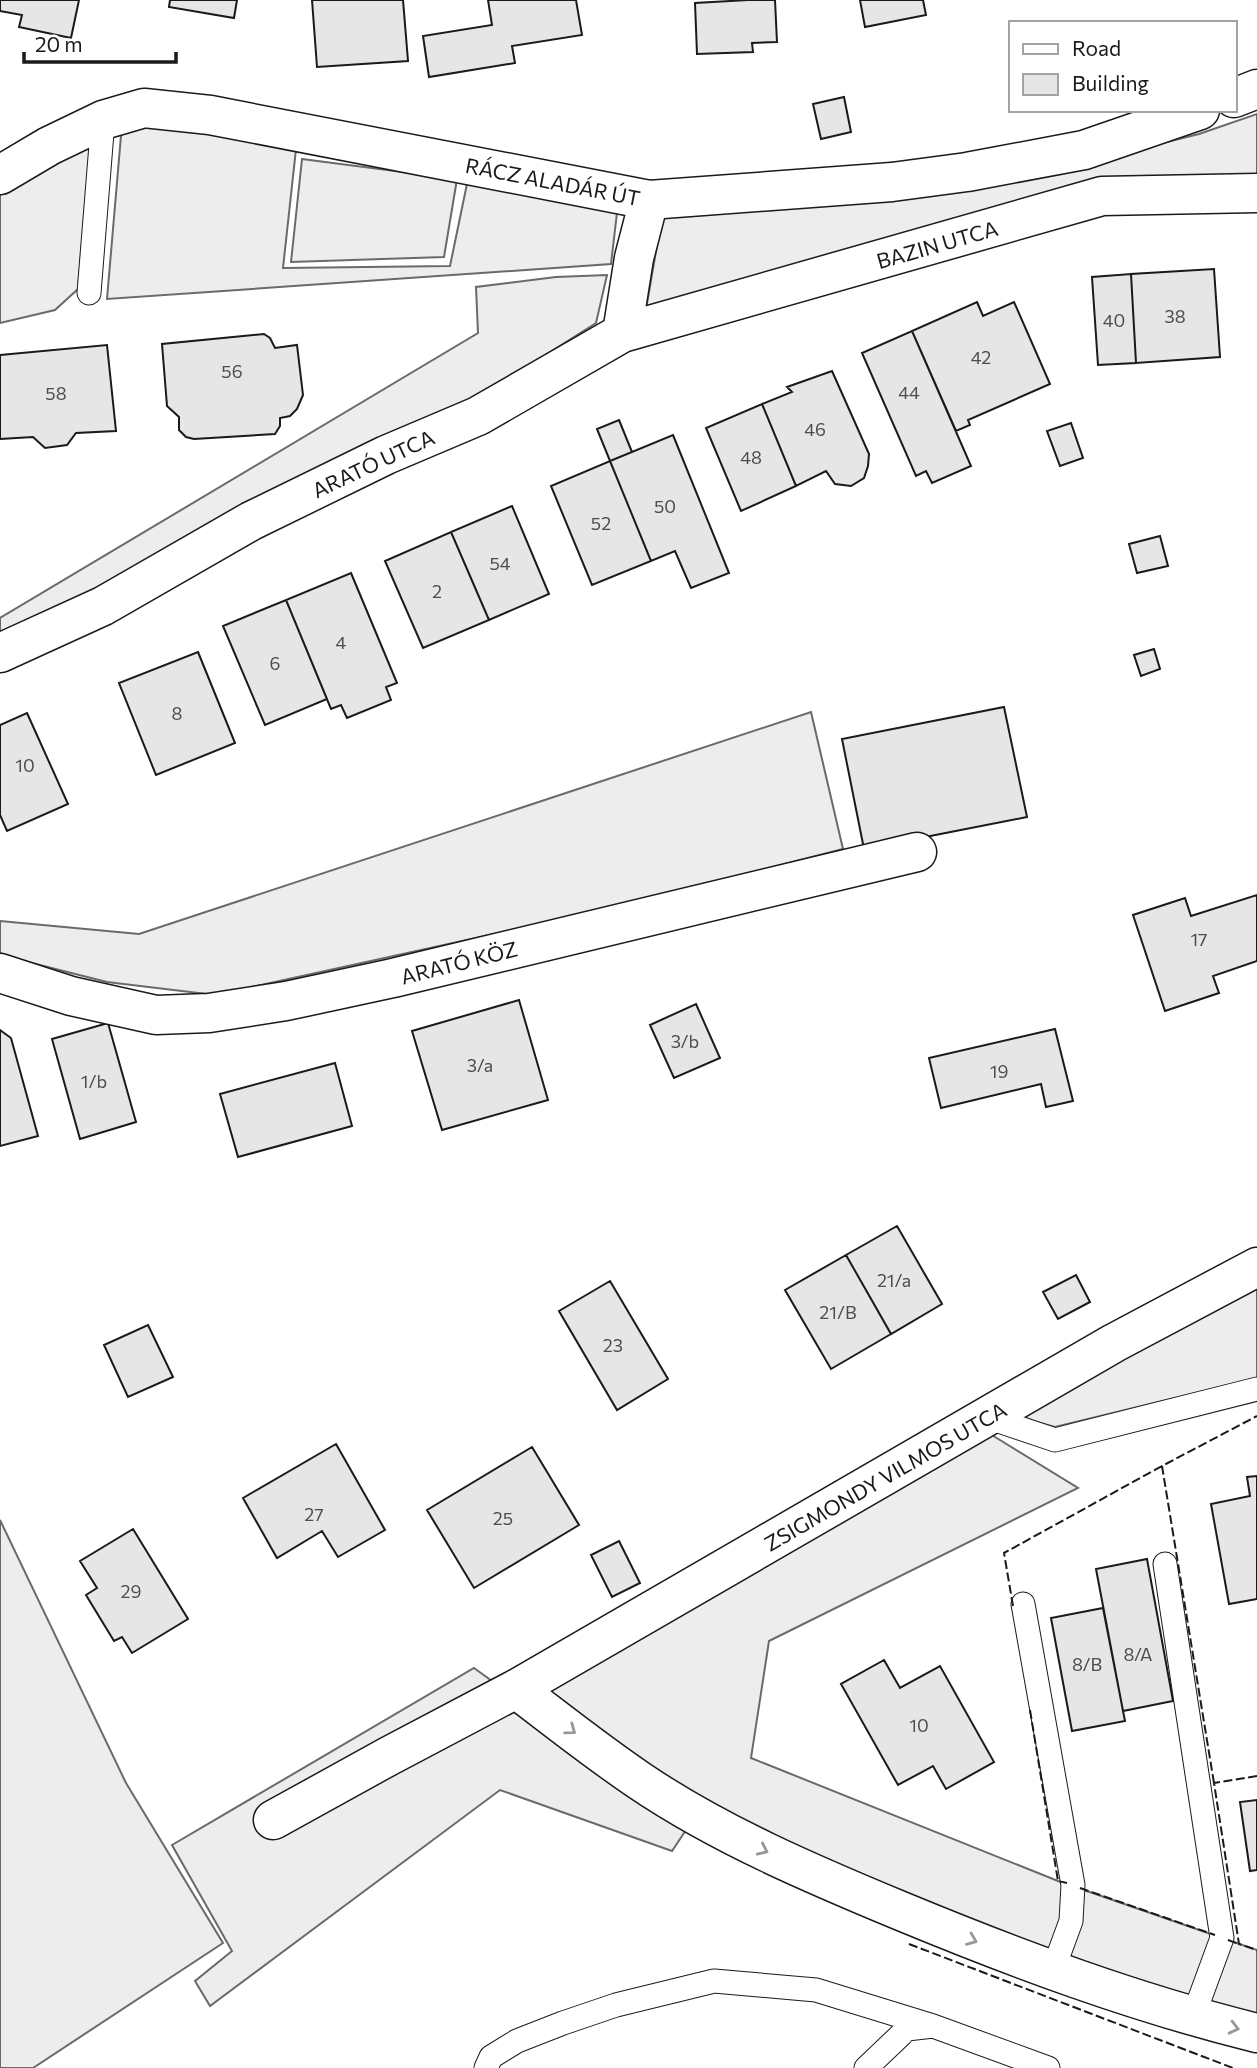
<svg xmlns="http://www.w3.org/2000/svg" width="1257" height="2068" viewBox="0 0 1257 2068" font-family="Commissioner,sans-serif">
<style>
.built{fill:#ededed;stroke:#6a6a6a;stroke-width:2}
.building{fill:#e6e6e6;stroke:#1a1a1a;stroke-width:2}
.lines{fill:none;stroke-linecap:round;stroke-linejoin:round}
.lane-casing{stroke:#1a1a1a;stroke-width:25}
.street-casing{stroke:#1a1a1a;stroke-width:41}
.lane{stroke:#fff;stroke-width:23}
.street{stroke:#fff;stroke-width:38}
.fence{stroke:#1a1a1a;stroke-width:2;stroke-dasharray:9 3.5;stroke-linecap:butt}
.oneway{stroke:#989898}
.labels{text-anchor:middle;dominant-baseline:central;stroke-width:5;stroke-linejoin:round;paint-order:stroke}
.number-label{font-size:18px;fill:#4d4d4d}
.street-label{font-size:21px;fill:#1a1a1a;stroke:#fff}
</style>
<rect width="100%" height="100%" fill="#fff"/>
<path class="built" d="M 1257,114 L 1257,181 L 645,315 L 663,211 L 1090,161 L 1199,134 Z
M 122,124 L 297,140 L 283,268 L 450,266 L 468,179 L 618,204 L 611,264 L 107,299 Z
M 91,139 L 78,289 L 55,310 L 0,323 L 0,187 Z
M 302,159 L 457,179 L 444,257 L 291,262 Z
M 607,275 L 596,323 L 470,403 L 0,642 L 0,618 L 478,333 L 476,287 L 556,277 Z
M 811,712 L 843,849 L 618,907 L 215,995 L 107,982 L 4,956 L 0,952 L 0,921 L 139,934 Z
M 1257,1281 L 1257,1378 L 1055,1427 L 1008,1414 Z
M 987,1432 L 1078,1488 L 769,1641 L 751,1758 L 1058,1881 L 1257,1950 L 1257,2016 L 1155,1986 L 856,1881 L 653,1773 L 535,1688 Z
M 0,1520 L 126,1783 L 223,1943 L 33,2068 L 0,2068 Z
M 474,1668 L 690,1824 L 672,1851 L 500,1790 L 210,2006 L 195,1981 L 232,1951 L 172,1845 Z"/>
<path class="building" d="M 0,0 L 79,0 L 71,38 L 19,27 L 22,15 L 0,11 Z
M 170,0 L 237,0 L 234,18 L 169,7 Z
M 312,0 L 403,0 L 408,61 L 317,67 Z
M 488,0 L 576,0 L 582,35 L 512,46 L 515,63 L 429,77 L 423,36 L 492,25 Z
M 748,0 L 775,0 L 777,42 L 752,43 L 753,52 L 697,54 L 695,3 Z
M 860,0 L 923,0 L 926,15 L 865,27 Z
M 844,97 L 851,132 L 821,139 L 813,104 Z
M 1214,269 L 1220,357 L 1136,363 L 1131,274 Z
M 1131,274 L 1136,363 L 1098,365 L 1092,277 Z
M 977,302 L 983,316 L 1014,302 L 1050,384 L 968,420 L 970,425 L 956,431 L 912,331 Z
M 912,331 L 971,466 L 932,483 L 926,471 L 916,476 L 862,353 Z
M 264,334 L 270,338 L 275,348 L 297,345 L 303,395 L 297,409 L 290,416 L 280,418 L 280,426 L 275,434 L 194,439 L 186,437 L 179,430 L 179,417 L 167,406 L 162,344 Z
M 107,345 L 116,431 L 76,433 L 67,445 L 45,448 L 33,437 L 0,439 L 0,355 Z
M 832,371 L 869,454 L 868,466 L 864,478 L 851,486 L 835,484 L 826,471 L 796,486 L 762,404 L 792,392 L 787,387 Z
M 762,404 L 796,486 L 741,511 L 706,428 Z
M 619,420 L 632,452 L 610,461 L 597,429 Z
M 1071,423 L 1083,458 L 1060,466 L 1047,431 Z
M 673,435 L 729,573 L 691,588 L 675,551 L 651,561 L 610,461 Z
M 610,461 L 651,561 L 592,585 L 551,486 Z
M 512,506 L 549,594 L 489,620 L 451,532 Z
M 451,532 L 489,620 L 423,648 L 385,561 Z
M 1160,536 L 1168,566 L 1137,573 L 1129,544 Z
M 351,573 L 397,683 L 386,687 L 391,700 L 347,718 L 341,705 L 331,709 L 286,600 Z
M 286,600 L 327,699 L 265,725 L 223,626 Z
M 1154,649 L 1160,669 L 1141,676 L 1134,655 Z
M 198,652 L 235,743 L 156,775 L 119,683 Z
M 1004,707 L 1027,817 L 864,849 L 842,739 Z
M 27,713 L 68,804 L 7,831 L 0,815 L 0,725 Z
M 1257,895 L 1257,961 L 1213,976 L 1219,993 L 1165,1011 L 1133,915 L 1185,898 L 1191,916 Z
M 519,1000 L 548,1100 L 442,1130 L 412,1031 Z
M 696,1004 L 720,1058 L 674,1078 L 650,1025 Z
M 108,1023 L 136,1122 L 80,1139 L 52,1039 Z
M 1055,1029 L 1073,1101 L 1046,1107 L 1041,1084 L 941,1108 L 929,1058 Z
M 0,1030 L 11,1038 L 38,1136 L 0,1146 Z
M 335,1063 L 352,1126 L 238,1157 L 220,1094 Z
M 897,1226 L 942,1304 L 891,1334 L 846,1255 Z
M 846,1255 L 891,1334 L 831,1369 L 785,1290 Z
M 1076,1275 L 1090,1302 L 1058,1319 L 1043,1292 Z
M 610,1281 L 668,1379 L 617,1410 L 559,1311 Z
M 148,1325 L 173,1377 L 128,1397 L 104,1345 Z
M 336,1444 L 385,1530 L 338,1557 L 322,1531 L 277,1558 L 243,1498 Z
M 532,1447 L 579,1525 L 474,1588 L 427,1510 Z
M 1257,1476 L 1257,1599 L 1229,1604 L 1211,1504 L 1250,1496 L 1247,1477 Z
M 133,1529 L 188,1619 L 132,1653 L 122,1637 L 114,1641 L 86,1595 L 97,1588 L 80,1561 Z
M 619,1541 L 640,1583 L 612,1597 L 591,1555 Z
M 1147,1559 L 1173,1701 L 1123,1711 L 1096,1569 Z
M 1103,1608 L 1125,1721 L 1072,1731 L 1051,1618 Z
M 884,1660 L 900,1688 L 940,1666 L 994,1762 L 946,1789 L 933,1766 L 898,1785 L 841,1684 Z
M 1257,1800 L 1257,1870 L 1250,1871 L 1240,1802 Z"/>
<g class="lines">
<defs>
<path id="lane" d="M 89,293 L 103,120
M 987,1417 L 1055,1440 L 1257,1389
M 1165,1564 L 1222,1938 L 1193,2017
M 1023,1604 L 1073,1885 L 1071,1921 L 1053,1970
M 486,2068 L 491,2057 L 517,2041 L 563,2023 L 616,2005 L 714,1981 L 816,1990 L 933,2026
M 866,2068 L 907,2029 L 933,2026 L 1048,2068"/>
<path id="street" d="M 1234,98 L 1257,89
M 0,175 L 49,146 L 103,120 L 144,108 L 210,115 L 649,200 L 892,182 L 967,172 L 1084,150 L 1200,110
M 622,333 L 1102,196 L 1257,193
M 0,653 L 103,606 L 251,521 L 386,455 L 478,416 L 622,333 L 634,258 L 649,200
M 0,973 L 71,996 L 156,1015 L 209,1013 L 286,1001 L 393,978 L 917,852
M 516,1689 C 557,1720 597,1752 640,1781 C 720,1835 812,1874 901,1911 C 1017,1959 1135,2003 1257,2033
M 273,1820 L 389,1756 L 516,1689 L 1114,1343 L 1257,1267"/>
</defs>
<use href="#lane" class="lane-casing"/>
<use href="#street" class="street-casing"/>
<use href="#lane" class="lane"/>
<use href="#street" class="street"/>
<path class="fence" d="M 1013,1606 L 1004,1553 L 1162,1466
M 1030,1710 L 1058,1881 L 1067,1883
M 1257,1776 L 1214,1783 L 1239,1944 L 1257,1950
M 1214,1783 L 1162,1466 L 1257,1416
M 1080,1888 L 1215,1935
M 1228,1940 L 1239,1944
M 909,1944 L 1233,2068"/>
</g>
<defs><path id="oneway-chevron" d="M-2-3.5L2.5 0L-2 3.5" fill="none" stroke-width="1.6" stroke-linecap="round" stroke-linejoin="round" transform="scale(1.75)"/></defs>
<g class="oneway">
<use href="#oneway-chevron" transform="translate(571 1730) rotate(36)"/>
<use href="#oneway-chevron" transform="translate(763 1850) rotate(25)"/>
<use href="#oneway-chevron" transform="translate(972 1940) rotate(22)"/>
<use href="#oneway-chevron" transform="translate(1234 2028) rotate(14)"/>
</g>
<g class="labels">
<g class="number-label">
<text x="1175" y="316">38</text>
<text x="1114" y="320">40</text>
<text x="981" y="357">42</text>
<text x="232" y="371">56</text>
<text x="909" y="392">44</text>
<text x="56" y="393">58</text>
<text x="815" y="429">46</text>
<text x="751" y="457">48</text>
<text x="665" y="506">50</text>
<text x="601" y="523">52</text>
<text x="500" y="563">54</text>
<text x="437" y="591">2</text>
<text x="341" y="642">4</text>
<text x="275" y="663">6</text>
<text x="177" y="713">8</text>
<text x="25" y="765">10</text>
<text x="1199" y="939">17</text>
<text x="685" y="1041">3/b</text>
<text x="480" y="1065">3/a</text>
<text x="999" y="1071">19</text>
<text x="94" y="1081">1/b</text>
<text x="894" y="1280">21/a</text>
<text x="838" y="1312">21/B</text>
<text x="613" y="1345">23</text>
<text x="314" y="1514">27</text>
<text x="503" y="1518">25</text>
<text x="131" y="1591">29</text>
<text x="1138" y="1654">8/A</text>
<text x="1087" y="1664">8/B</text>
<text x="919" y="1725">10</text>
</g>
<g class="street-label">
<text transform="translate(553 181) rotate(11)">RÁCZ ALADÁR ÚT</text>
<text transform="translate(937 244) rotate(-16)">BAZIN UTCA</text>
<text transform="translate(373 463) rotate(-25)">ARATÓ UTCA</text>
<text transform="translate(459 962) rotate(-14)">ARATÓ KÖZ</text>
<text transform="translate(885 1476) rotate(-30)">ZSIGMONDY VILMOS UTCA</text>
</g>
</g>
<rect x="1009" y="21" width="228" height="91" fill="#ffffff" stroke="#a3a3a3" stroke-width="2"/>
<rect x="1023" y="44" width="35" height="10" fill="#ffffff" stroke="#a3a3a3" stroke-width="2"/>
<text x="1072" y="56" font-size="21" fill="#1a1a1a">Road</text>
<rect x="1023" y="74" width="35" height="21" fill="#e6e6e6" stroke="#a3a3a3" stroke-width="2"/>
<text x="1072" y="91" font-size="21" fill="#1a1a1a">Building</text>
<path d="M24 52v10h152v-10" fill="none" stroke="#1a1a1a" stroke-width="3.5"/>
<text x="35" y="52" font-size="21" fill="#1a1a1a" stroke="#ffffff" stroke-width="5" paint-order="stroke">20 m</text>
</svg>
